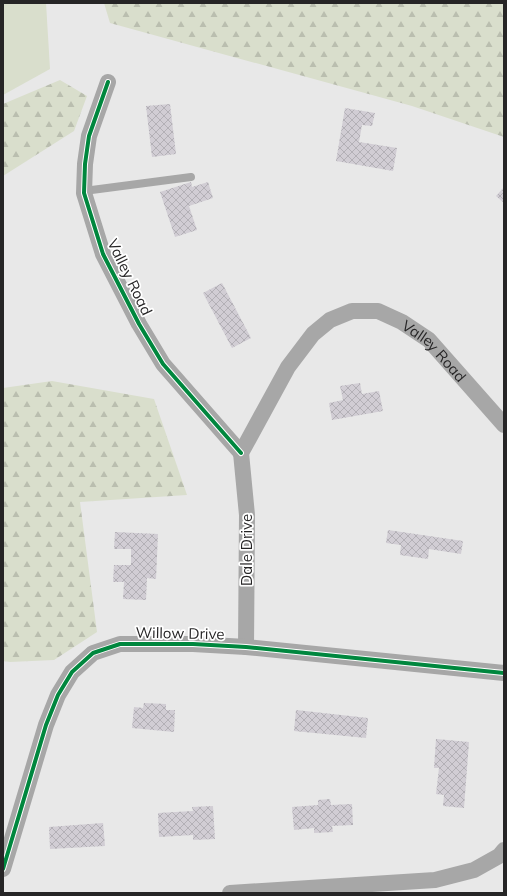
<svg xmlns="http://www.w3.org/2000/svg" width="507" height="896" viewBox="0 0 507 896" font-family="Mulish,sans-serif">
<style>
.forest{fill:url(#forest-firs)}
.garden{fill:#d9decc}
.building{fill:url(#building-cross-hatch)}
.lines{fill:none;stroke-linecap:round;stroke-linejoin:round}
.service{stroke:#a7a7a7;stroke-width:8}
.minor{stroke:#a7a7a7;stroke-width:16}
.cycleway-casing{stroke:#fff;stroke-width:6}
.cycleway{stroke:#00873e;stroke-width:4}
.labels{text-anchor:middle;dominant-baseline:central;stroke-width:3.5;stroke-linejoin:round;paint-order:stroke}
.street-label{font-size:15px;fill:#262526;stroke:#fff}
</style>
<defs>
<pattern id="forest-firs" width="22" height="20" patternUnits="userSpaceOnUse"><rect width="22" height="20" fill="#d9decc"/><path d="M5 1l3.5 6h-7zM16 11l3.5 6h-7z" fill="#babeaf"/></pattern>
<pattern id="building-cross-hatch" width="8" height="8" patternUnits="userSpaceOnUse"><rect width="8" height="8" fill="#d1cdd4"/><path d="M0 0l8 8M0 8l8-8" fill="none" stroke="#b3b0b6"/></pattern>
</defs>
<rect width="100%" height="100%" fill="#e8e8e8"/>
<path class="forest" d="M 104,3 L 504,3 L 504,137 L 412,106 L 110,23 Z
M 60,80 L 87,96 L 74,131 L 3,176 L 3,104 Z
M 52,381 L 154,399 L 187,495 L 80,502 L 97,632 L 54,660 L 10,662 L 3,661 L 3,388 Z"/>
<path class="garden" d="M 3,3 L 46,3 L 50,69 L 3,95 Z"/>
<path class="building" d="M 170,104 L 176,154 L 152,157 L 146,106 Z
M 345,108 L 375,113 L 372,126 L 362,125 L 359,142 L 397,148 L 393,171 L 336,161 Z
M 191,182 L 192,187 L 208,182 L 213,198 L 189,206 L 197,230 L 175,237 L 160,192 Z
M 504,187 L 504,203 L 496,196 Z
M 222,283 L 251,338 L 232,348 L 203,293 Z
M 360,383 L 362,394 L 379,391 L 383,411 L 332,420 L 329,403 L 343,400 L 340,386 Z
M 388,530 L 463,541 L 461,554 L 429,549 L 428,559 L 400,555 L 401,545 L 386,543 Z
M 115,532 L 158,534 L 156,579 L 147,578 L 146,600 L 123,599 L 124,582 L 113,582 L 114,565 L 131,565 L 131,549 L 114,549 Z
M 144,703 L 166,704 L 166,710 L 175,710 L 174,732 L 132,728 L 134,707 L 143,708 Z
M 296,710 L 368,718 L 366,738 L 294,731 Z
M 436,739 L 469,742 L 464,808 L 443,806 L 444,795 L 436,794 L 439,768 L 434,768 Z
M 330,799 L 331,805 L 352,804 L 353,825 L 332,826 L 333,832 L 314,833 L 314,828 L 294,830 L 292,807 L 318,805 L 318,800 Z
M 213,806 L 215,839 L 193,840 L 193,835 L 159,837 L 158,813 L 193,811 L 192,807 Z
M 103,823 L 105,846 L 50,849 L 49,827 Z"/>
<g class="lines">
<path class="service" d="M 84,191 L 191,177"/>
<g class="minor">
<path d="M 108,82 L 89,136 L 85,164 L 84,193 L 103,254 L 139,324 L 163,364 L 241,453"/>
<path id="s1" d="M 241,453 L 288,367 L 313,334 L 330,320 L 352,311 L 378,311 L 402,322 L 429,340 L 504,425"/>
<path d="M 241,453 L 247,515 L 246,647"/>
<path d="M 3,869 L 46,725 L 58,695 L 72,672 L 93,653 L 120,644 L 193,644 L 246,647 L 504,673"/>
<path d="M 230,893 L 435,880 L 474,870 L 499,856 L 504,850"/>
</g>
<defs>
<path id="cycleway" d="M 108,82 L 89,136 L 85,164 L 84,193 L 103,254 L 139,324 L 163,364 L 241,453
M 3,869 L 46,725 L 58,695 L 72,672 L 93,653 L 120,644 L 193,644 L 246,647 L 504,673"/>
</defs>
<use href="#cycleway" class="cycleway-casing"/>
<use href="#cycleway" class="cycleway"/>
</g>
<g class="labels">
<g class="street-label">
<text transform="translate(130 277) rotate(64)">Valley Road</text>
<text stroke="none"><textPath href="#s1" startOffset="281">Valley Road</textPath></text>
<text transform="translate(246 550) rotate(-90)">Dale Drive</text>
<text transform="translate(180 633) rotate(1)">Willow Drive</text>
</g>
</g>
<rect width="507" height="896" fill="none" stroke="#262526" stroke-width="8"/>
</svg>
